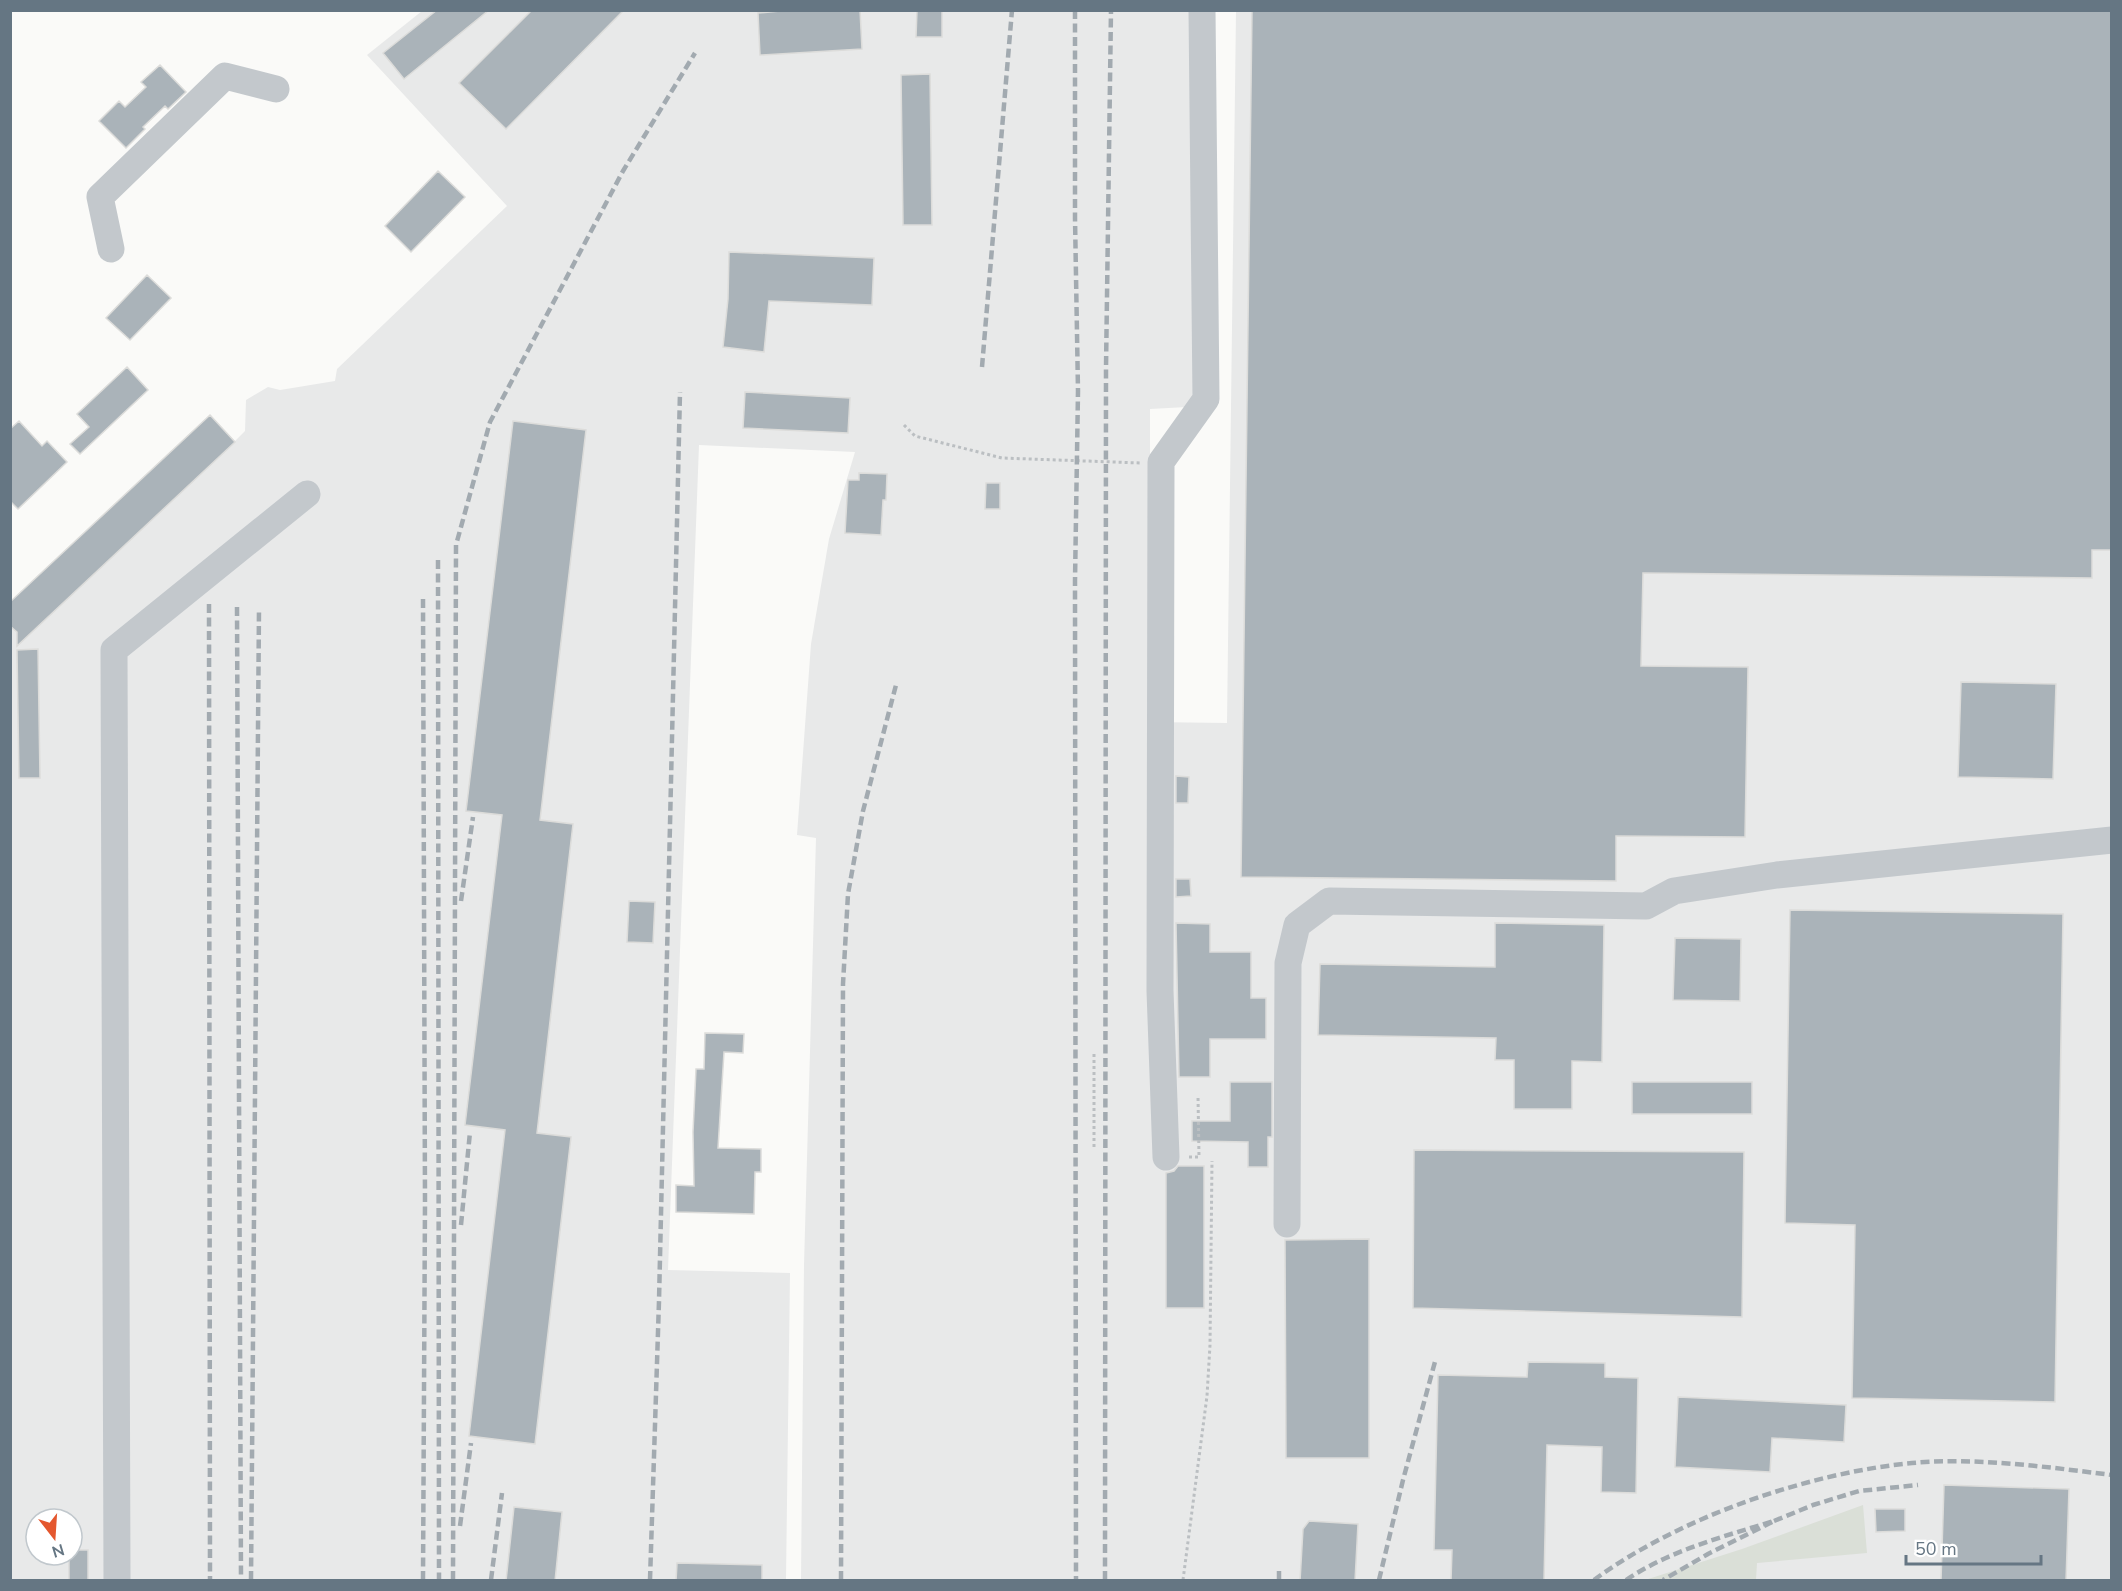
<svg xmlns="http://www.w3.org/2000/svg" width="2122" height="1591" viewBox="0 0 2122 1591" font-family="'Nunito Sans',sans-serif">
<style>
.built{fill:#e8e9e9;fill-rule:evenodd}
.green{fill:#dadfd7}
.building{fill:#aab3b9;stroke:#dcdcda;stroke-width:1.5}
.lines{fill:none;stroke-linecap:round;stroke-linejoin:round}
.path{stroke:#bbbfc2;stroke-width:3;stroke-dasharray:3 3;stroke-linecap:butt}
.minor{stroke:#c3c8cc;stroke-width:27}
.rail{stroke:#a2aab0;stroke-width:4.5;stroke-dasharray:9 4.5;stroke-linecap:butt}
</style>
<rect width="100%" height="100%" fill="#fafaf8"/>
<path class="built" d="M 422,11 L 1194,11 L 1196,397 L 1187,407 L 1150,409 L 1150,722 L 1227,723 L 1236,11 L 2111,11 L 2111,1580 L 801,1580 L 804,1265 L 816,838 L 797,835 L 811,644 L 829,539 L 855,452 L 699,445 L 668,1270 L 790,1273 L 786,1579 L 794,1580 L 11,1580 L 11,602 L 210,415 L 235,441 L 245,431 L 246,400 L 268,387 L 280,390 L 335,381 L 337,369 L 507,206 L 367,55 ZM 36,1519 L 72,1519 L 72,1555 L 36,1555 Z"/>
<path class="green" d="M 1863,1505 L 1867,1553 L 1757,1563 L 1756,1580 L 1645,1580 L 1742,1549 Z"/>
<path class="building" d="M 437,10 L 489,10 L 404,79 L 383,53 Z
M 532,10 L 624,10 L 506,129 L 459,83 Z
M 791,10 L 860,10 L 862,49 L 760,55 L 758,13 Z
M 917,10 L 942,10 L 942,37 L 916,37 Z
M 1252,10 L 2112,10 L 2112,550 L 2092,550 L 2092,578 L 1643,573 L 1641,666 L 1748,667 L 1745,837 L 1616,836 L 1616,881 L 1241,877 Z
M 160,65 L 186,92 L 168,109 L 165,106 L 143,127 L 145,129 L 126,148 L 99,121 L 119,101 L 125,107 L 146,87 L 141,82 Z
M 930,74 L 932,225 L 903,225 L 901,75 Z
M 438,171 L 465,197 L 411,252 L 385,226 Z
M 729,252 L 874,258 L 872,305 L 769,301 L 764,352 L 723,347 L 728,299 Z
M 147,275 L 171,298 L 130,340 L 106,318 Z
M 127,367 L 148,390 L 80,454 L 70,444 L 89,427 L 77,414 Z
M 745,392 L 850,398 L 848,433 L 743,428 Z
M 210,415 L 235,442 L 17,646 L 17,632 L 10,626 L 10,602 Z
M 19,421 L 42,446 L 47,441 L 67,462 L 18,509 L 10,501 L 10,429 Z
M 513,421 L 586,430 L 540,820 L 573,824 L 537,1133 L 571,1137 L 535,1444 L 469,1436 L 505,1130 L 465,1125 L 502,815 L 466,811 Z
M 859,473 L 887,474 L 886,500 L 883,500 L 881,535 L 845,533 L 848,480 L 859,480 Z
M 986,483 L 1000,483 L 1000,509 L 985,509 Z
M 38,649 L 40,778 L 19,778 L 17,650 Z
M 1961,682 L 2056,684 L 2053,779 L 1958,777 Z
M 1176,776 L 1189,777 L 1188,803 L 1176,803 Z
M 1176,879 L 1190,879 L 1191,896 L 1176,897 Z
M 629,901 L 655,902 L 653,943 L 627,942 Z
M 1790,910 L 2063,914 L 2055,1402 L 1852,1398 L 1855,1225 L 1785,1223 Z
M 1176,923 L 1210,924 L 1210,952 L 1251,952 L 1251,998 L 1266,998 L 1266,1039 L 1210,1039 L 1210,1077 L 1179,1077 Z
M 1495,923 L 1604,925 L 1602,1062 L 1572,1061 L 1572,1109 L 1514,1109 L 1514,1060 L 1495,1060 L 1496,1038 L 1318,1035 L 1320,964 L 1495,967 Z
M 1675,938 L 1741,939 L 1740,1001 L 1673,1000 Z
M 705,1033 L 744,1034 L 743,1053 L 724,1052 L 718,1148 L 761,1149 L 761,1172 L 755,1172 L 754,1214 L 676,1212 L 676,1185 L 694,1186 L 693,1132 L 696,1069 L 704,1069 Z
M 1230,1082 L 1272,1082 L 1272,1137 L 1268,1137 L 1268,1167 L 1248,1167 L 1248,1142 L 1192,1141 L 1192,1121 L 1230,1121 Z
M 1632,1082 L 1752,1082 L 1752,1114 L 1632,1114 Z
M 1414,1150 L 1744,1152 L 1742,1317 L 1413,1308 Z
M 1178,1166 L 1204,1166 L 1204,1308 L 1166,1308 L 1166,1173 L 1174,1171 Z
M 1369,1239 L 1369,1458 L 1286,1458 L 1285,1240 Z
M 1528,1362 L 1605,1363 L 1605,1377 L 1638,1378 L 1636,1493 L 1601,1492 L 1602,1447 L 1547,1445 L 1544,1581 L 1451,1581 L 1452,1550 L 1434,1550 L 1438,1375 L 1527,1377 Z
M 1678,1397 L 1846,1405 L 1844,1442 L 1772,1438 L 1770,1472 L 1675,1467 Z
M 1944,1485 L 2069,1489 L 2066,1581 L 1941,1581 Z
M 514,1507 L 562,1512 L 555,1581 L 506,1581 Z
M 1875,1509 L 1905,1509 L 1905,1531 L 1876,1532 Z
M 1309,1521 L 1358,1524 L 1355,1581 L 1300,1581 L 1303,1529 Z
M 72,1550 L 88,1550 L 88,1580 L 69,1580 L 69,1555 L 72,1555 Z
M 677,1563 L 762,1565 L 762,1581 L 676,1581 Z"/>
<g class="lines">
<path class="path" d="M 904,425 L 915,436 L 1002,458 L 1141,463
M 1094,1147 L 1094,1051
M 1189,1157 L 1199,1157 L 1198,1096
M 1183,1580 L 1207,1396 L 1210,1345 L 1212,1161"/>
<path class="minor" d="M 111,249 L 100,197 L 225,76 L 276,89
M 1166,1157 L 1160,991 L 1161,462 L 1206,399 L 1202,10
M 1287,1224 L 1288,963 L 1297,925 L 1329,901 L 1646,906 L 1674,891 L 1777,875 L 2112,840
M 117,1580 L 114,650 L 307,494"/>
<path class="rail" d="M 1075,10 L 1075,218 L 1078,391 L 1075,581 L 1076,1580
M 982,367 L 1012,10
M 438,560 L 439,1580
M 209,604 L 210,1580
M 237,607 L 241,1580
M 461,901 L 473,817
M 461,1225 L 470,1132
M 1774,1521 L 1813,1505 L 1859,1491 L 1918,1485
M 460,1526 L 471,1443
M 1279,1571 L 1279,1580
M 251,1580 L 259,608
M 423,1580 L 425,1202 L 423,597
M 453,1580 L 456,545 L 490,422 L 623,171 L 695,53
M 491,1580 L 502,1493
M 650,1580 L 659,1301 L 680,392
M 841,1580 L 843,984 L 848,894 L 863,811 L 896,685
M 1105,1580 L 1106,368 L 1111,10
M 1379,1580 L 1403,1480 L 1436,1358
M 1594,1580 C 1678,1518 1807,1473 1912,1463 C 1976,1457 2047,1467 2112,1475
M 1626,1580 C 1671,1550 1722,1537 1774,1521 L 1708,1554 L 1663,1580"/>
</g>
<rect width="2122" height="1591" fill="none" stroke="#657683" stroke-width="24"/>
<g transform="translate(54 1537) rotate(163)"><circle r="28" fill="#ffffff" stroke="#c1c8cd" stroke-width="1.5"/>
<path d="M0-4.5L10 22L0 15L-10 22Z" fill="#e4572e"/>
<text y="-9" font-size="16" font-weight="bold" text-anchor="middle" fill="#657683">N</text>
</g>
<path d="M1906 1555v9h135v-9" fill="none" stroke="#657683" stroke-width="3"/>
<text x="1915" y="1555" font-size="18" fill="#657683" stroke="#ffffff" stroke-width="4.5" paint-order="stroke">50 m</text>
</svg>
